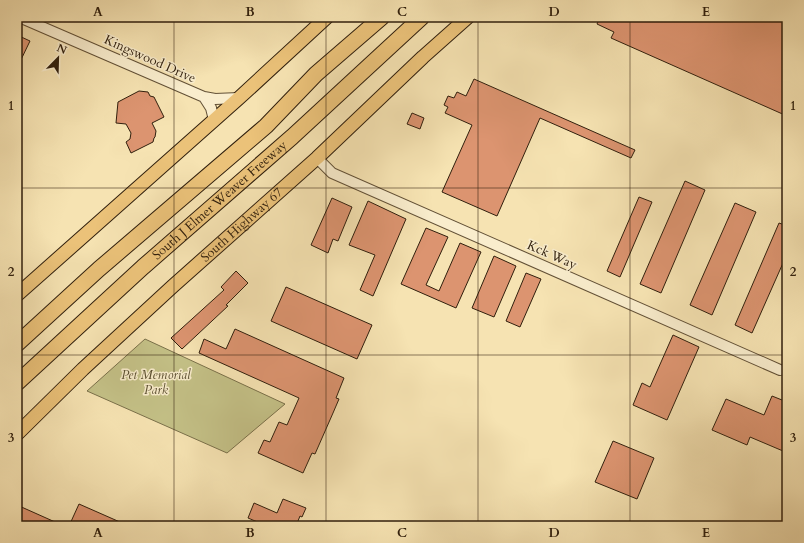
<svg xmlns="http://www.w3.org/2000/svg" width="804" height="543" viewBox="0 0 804 543" font-family="Cardo,serif">
<style>
.green{fill:#c4c187;stroke:#7a704a}
.building{fill:#dc9470;stroke:#301f0d}
.lines{fill:none;stroke-linecap:round;stroke-linejoin:round}
.minor-casing{stroke:#625036;stroke-width:12}
.major-casing{stroke:#301f0d;stroke-width:15}
.highway-casing{stroke:#301f0d;stroke-width:17}
.minor{stroke:#f9edcd;stroke-width:10}
.major{stroke:#ebc279;stroke-width:13}
.highway{stroke:#ebc279;stroke-width:15}
.grid{fill:none;stroke:#301f0d;stroke-width:1;stroke-opacity:0.55}
.labels{text-anchor:middle;dominant-baseline:central;stroke-width:3;stroke-linejoin:round;paint-order:stroke}
.street-label{font-size:13px;fill:#301f0d;stroke:#f9edcd}
.park-label{font-size:13px;font-style:italic;fill:#5c5032;stroke:#f9edcd}
.neatline{fill:none;stroke:#301f0d;stroke-width:1.5}
.grid-label{font-size:13px;text-anchor:middle;font-weight:bold;fill:#301f0d}
</style>
<rect width="100%" height="100%" fill="#f6e3b2"/>
<filter id="stains"><feTurbulence type="fractalNoise" baseFrequency=".005" numOctaves="4"/><feColorMatrix values="0 0 0 0 .2 0 0 0 0 .09 0 0 0 0 .02 0 0 0 .5 -.17"/></filter>
<radialGradient id="worn" r=".72"><stop offset=".6" stop-color="#630" stop-opacity="0"/><stop offset="1" stop-color="#630" stop-opacity=".3"/></radialGradient>
<path class="green" d="M 145,339 L 285,404 L 227,453 L 87,391 Z"/>
<path class="building" d="M 600,17 L 787,17 L 787,116 L 611,38 L 614,32 L 597,24 Z
M 17,35 L 30,41 L 17,68 Z
M 474,79 L 635,150 L 631,158 L 540,118 L 497,216 L 442,192 L 472,125 L 445,113 L 448,107 L 444,105 L 448,96 L 454,98 L 457,92 L 466,96 Z
M 139,91 L 148,92 L 150,96 L 154,97 L 164,117 L 152,123 L 156,131 L 155,137 L 154,138 L 153,142 L 131,153 L 126,142 L 130,139 L 131,133 L 126,124 L 116,123 L 118,102 Z
M 412,113 L 424,118 L 420,129 L 407,124 Z
M 685,181 L 705,190 L 661,293 L 640,284 Z
M 639,197 L 652,202 L 620,277 L 607,271 Z
M 332,198 L 352,207 L 338,241 L 333,239 L 328,253 L 311,245 Z
M 368,201 L 406,219 L 373,296 L 360,290 L 375,255 L 349,245 Z
M 735,203 L 756,212 L 712,315 L 690,305 Z
M 779,223 L 787,226 L 787,254 L 752,333 L 735,325 Z
M 426,228 L 448,237 L 426,285 L 439,291 L 460,243 L 481,252 L 456,308 L 401,284 Z
M 494,256 L 516,266 L 494,317 L 472,308 Z
M 236,271 L 248,283 L 226,305 L 228,306 L 182,349 L 171,338 L 224,290 L 221,287 Z
M 526,273 L 541,279 L 520,327 L 506,321 Z
M 286,287 L 372,325 L 357,359 L 271,321 Z
M 235,329 L 344,378 L 336,398 L 339,399 L 333,413 L 315,454 L 312,453 L 303,473 L 258,453 L 264,440 L 270,442 L 279,422 L 287,425 L 299,398 L 199,353 L 204,339 L 226,349 Z
M 673,335 L 699,347 L 667,420 L 633,405 L 642,383 L 650,387 Z
M 772,396 L 787,402 L 787,443 L 783,451 L 750,437 L 747,445 L 712,430 L 726,399 L 764,415 Z
M 613,441 L 654,458 L 637,499 L 595,482 Z
M 283,499 L 306,508 L 302,517 L 300,516 L 296,526 L 267,526 L 248,518 L 254,503 L 277,513 Z
M 79,504 L 129,526 L 69,526 Z
M 17,505 L 64,526 L 17,526 Z"/>
<g class="lines">
<defs>
<path id="minor" d="M 19,17 L 204,97 L 215,99 L 239,98
M 204,97 L 211,108 L 214,120
M 317,158 L 332,173 L 780,370"/>
<g id="major">
<path d="M 17,295 L 239,98 L 327,17"/>
<path id="s1" d="M 17,434 L 83,369 L 173,286 L 317,158 L 423,57 L 468,17"/>
</g>
<g id="highway">
<path d="M 17,344 L 99,269 L 266,126 L 316,74 L 382,17"/>
<path id="s2" d="M 17,383 L 143,267 L 292,137 L 422,17"/>
</g>
</defs>
<use href="#minor" class="minor-casing"/>
<use href="#major" class="major-casing"/>
<use href="#highway" class="highway-casing"/>
<use href="#minor" class="minor"/>
<use href="#major" class="major"/>
<use href="#highway" class="highway"/>
</g>
<path class="grid" d="M 174,17 L 174,526M 326,17 L 326,526M 478,17 L 478,526M 630,17 L 630,526M 17,188 L 787,188M 17,355 L 787,355"/>
<g class="labels">
<g class="street-label">
<text transform="translate(150 59) rotate(24)">Kingswood Drive</text>
<text stroke="none"><textPath href="#s2" startOffset="273">South J Elmer Weaver Freeway</textPath></text>
<text stroke="none"><textPath href="#s1" startOffset="307">South Highway 67</textPath></text>
<text transform="translate(552 255) rotate(24)">Kck Way</text>
</g>
<g class="park-label">
<text x="156" y="375">Pet Memorial<tspan x="156" dy="15">Park</tspan></text>
</g>
</g>
<rect width="804" height="543" fill="none" stroke="#f6e3b2" stroke-width="44"/>
<g transform="translate(58 58) rotate(23)" stroke="#f9edcd" stroke-width="3" paint-order="stroke">
<path d="M0-3L7 15L0 10L-7 15Z" fill="#301f0d"/>
<text y="-6" font-size="11" font-weight="bold" text-anchor="middle" fill="#301f0d">N</text>
</g>
<rect x="22" y="22" width="760" height="499" class="neatline"/>
<g class="grid-label">
<text x="98" y="16">A</text>
<text x="250" y="16">B</text>
<text x="402" y="16">C</text>
<text x="554" y="16">D</text>
<text x="706" y="16">E</text>
<text x="11" y="110">1</text>
<text x="793" y="110">1</text>
<text x="11" y="276">2</text>
<text x="793" y="276">2</text>
<text x="11" y="442">3</text>
<text x="793" y="442">3</text>
<text x="98" y="537">A</text>
<text x="250" y="537">B</text>
<text x="402" y="537">C</text>
<text x="554" y="537">D</text>
<text x="706" y="537">E</text>
</g>
<rect width="100%" height="100%" filter="url(#stains)"/>
<rect width="100%" height="100%" fill="url(#worn)"/>
</svg>
